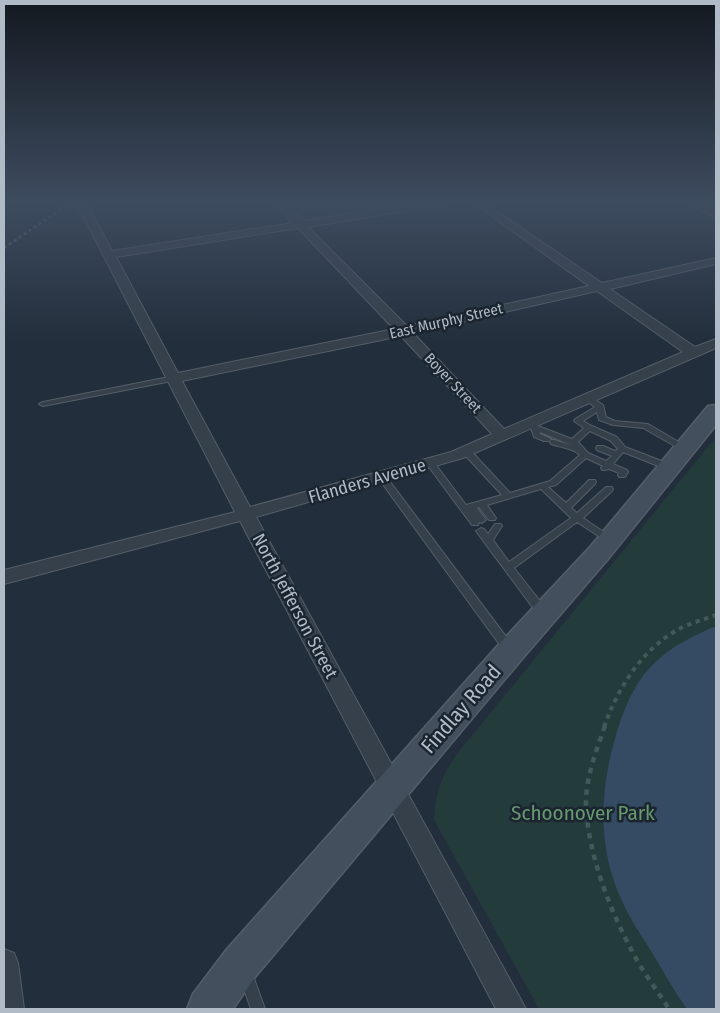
<svg xmlns="http://www.w3.org/2000/svg" width="720" height="1013" viewBox="0 0 720 1013" font-family="'Fira Sans Condensed',sans-serif">
<style>
.green{fill:#243b3c}
.water{fill:#354b63}
.lines{fill:none;stroke-linecap:round;stroke-linejoin:round}
.service-casing{stroke:#545e69;stroke-width:2}
.minor-casing{stroke:#545e69;stroke-width:2}
.secondary-casing{stroke:#545e69;stroke-width:3}
.path-far1{stroke:#425859;stroke-width:4;stroke-dasharray:4.5 4.5;stroke-linecap:butt}
.path{stroke:#425859;stroke-width:4.5;stroke-dasharray:5.5 5.5;stroke-linecap:butt}
.service{fill:#36404b;fill-rule:evenodd}
.minor{fill:#36404b;fill-rule:evenodd}
.secondary{fill:#444f5e;fill-rule:evenodd}
.rail{stroke:#576472;stroke-width:2.5;stroke-dasharray:3 3;stroke-linecap:butt}
.labels{text-anchor:middle;dominant-baseline:central;stroke-width:5;stroke-linejoin:round;paint-order:stroke}
.far-street-label{font-size:15px;fill:#b1bbc7;stroke:#1b2530}
.street-label{font-size:18px;fill:#b1bbc7;stroke:#1b2530}
.near-street-label{font-size:21px;fill:#b1bbc7;stroke:#1b2530}
.near-park-label{font-size:21px;fill:#679970;stroke:#1b2530}
</style>
<rect width="100%" height="100%" fill="#222e3b"/>
<path class="green" d="M 284,202 L 426,202 L 304,222 Z
M 716,437 L 716,1009 L 539,1009 L 434,820 C 436,791 440,780 456,755 Z"/>
<path class="water" d="M 716,626 L 716,1009 L 687,1009 C 674,991 663,971 651,951 C 642,936 631,921 624,905 C 597,851 599,792 616,735 C 635,673 657,651 716,626 Z"/>
<g class="lines">
<defs>
<path id="service" d="M 174,376 L 177,376 L 177,380 L 43,406 L 39,404 L 43,402 Z
M 585,397 L 591,397 L 603,405 L 606,417 L 615,421 L 648,424 L 689,448 L 685,450 L 682,450 L 643,428 L 613,425 L 599,420 L 597,412 L 583,421 L 592,426 L 617,437 L 625,447 L 672,465 L 673,467 L 669,469 L 666,469 L 623,452 L 613,464 L 627,470 L 628,472 L 625,477 L 619,477 L 618,475 L 619,473 L 609,469 L 605,470 L 602,470 L 601,468 L 603,466 L 586,458 L 556,485 L 548,487 L 566,503 L 589,480 L 595,480 L 596,482 L 595,484 L 571,508 L 577,513 L 606,487 L 612,487 L 613,489 L 612,491 L 583,518 L 614,539 L 609,542 L 606,541 L 577,522 L 514,568 L 547,610 L 548,613 L 547,616 L 539,616 L 476,531 L 481,528 L 484,529 L 488,534 L 495,524 L 501,524 L 502,526 L 493,540 L 509,562 L 571,518 L 541,489 L 487,505 L 496,518 L 495,520 L 489,520 L 479,507 L 477,508 L 486,520 L 482,523 L 479,522 L 478,525 L 472,525 L 426,463 L 427,461 L 433,461 L 466,505 L 502,495 L 464,454 L 463,452 L 464,450 L 470,450 L 510,493 L 550,481 L 580,455 C 575,449 560,447 551,444 L 550,442 L 551,440 L 554,440 L 571,445 L 540,432 L 540,434 L 551,439 L 550,441 L 544,441 L 534,437 L 531,428 L 526,425 L 530,423 L 572,439 L 584,428 L 574,421 L 575,419 L 595,407 L 584,399 ZM 590,431 L 611,441 L 618,449 L 615,451 L 603,446 L 597,446 L 596,448 L 597,450 L 612,456 L 606,461 L 588,453 L 578,442 Z
M 382,474 L 385,475 L 513,646 L 514,649 L 513,652 L 509,653 L 505,652 L 379,479 L 378,477 Z
M 246,968 L 251,970 L 265,1009 L 251,1009 L 239,975 L 241,970 Z"/>
<path id="minor" d="M 76,202 L 86,202 L 112,251 L 292,223 L 273,202 L 283,202 L 303,221 L 426,202 L 448,202 L 443,205 L 308,227 L 407,326 L 589,286 L 472,202 L 483,202 L 602,283 L 716,258 L 716,264 L 610,289 L 695,347 L 716,339 L 716,348 L 463,458 L 256,517 L 526,1009 L 496,1009 L 240,521 L 4,584 L 4,570 L 235,512 ZM 298,228 L 394,329 L 178,373 L 116,257 ZM 597,291 L 683,352 L 504,429 L 413,333 ZM 401,336 L 492,434 L 451,452 L 250,507 L 182,381 Z
M 686,202 L 698,202 L 716,211 L 716,218 Z
M 4,949 L 14,953 L 18,963 L 24,1009 L 4,1009 Z"/>
<path id="secondary" d="M 716,405 L 716,425 L 608,559 L 522,659 L 255,977 L 233,1009 L 187,1009 L 193,994 L 227,949 L 500,643 L 590,547 L 708,406 Z"/>
</defs>
<use href="#service" class="service-casing"/>
<use href="#minor" class="minor-casing"/>
<use href="#secondary" class="secondary-casing"/>
<path class="path-far1" d="M 604,727 C 618,687 644,646 683,627 C 694,622 705,619 716,615"/>
<path class="path" d="M 605,726 C 596,751 585,780 586,807 C 589,856 609,908 632,951 C 642,971 657,990 669,1009"/>
<use href="#service" class="service"/>
<use href="#minor" class="minor"/>
<use href="#secondary" class="secondary"/>
<path class="rail" d="M 4,248 L 72,202"/>
</g>
<linearGradient id="sky" x2="0" y2="1"><stop stop-color="#131920"/><stop offset="0.59" stop-color="#3e4c60"/><stop offset="1" stop-color="#3e4c60" stop-opacity="0"/></linearGradient>
<rect width="720" height="343" fill="url(#sky)"/>
<g class="labels">
<g class="far-street-label">
<text transform="translate(446 321) rotate(-13)">East Murphy Street</text>
<text transform="translate(453 383) rotate(47)">Boyer Street</text>
</g>
<g class="street-label">
<text transform="translate(367 481) rotate(-16)">Flanders Avenue</text>
<text transform="translate(295 606) rotate(62)">North Jefferson Street</text>
</g>
<g class="near-street-label">
<text transform="translate(461 709) rotate(-49)">Findlay Road</text>
</g>
<g class="near-park-label">
<text x="583" y="813">Schoonover Park</text>
</g>
</g>
<rect width="720" height="1013" fill="none" stroke="#b1bbc7" stroke-width="10"/>
</svg>
